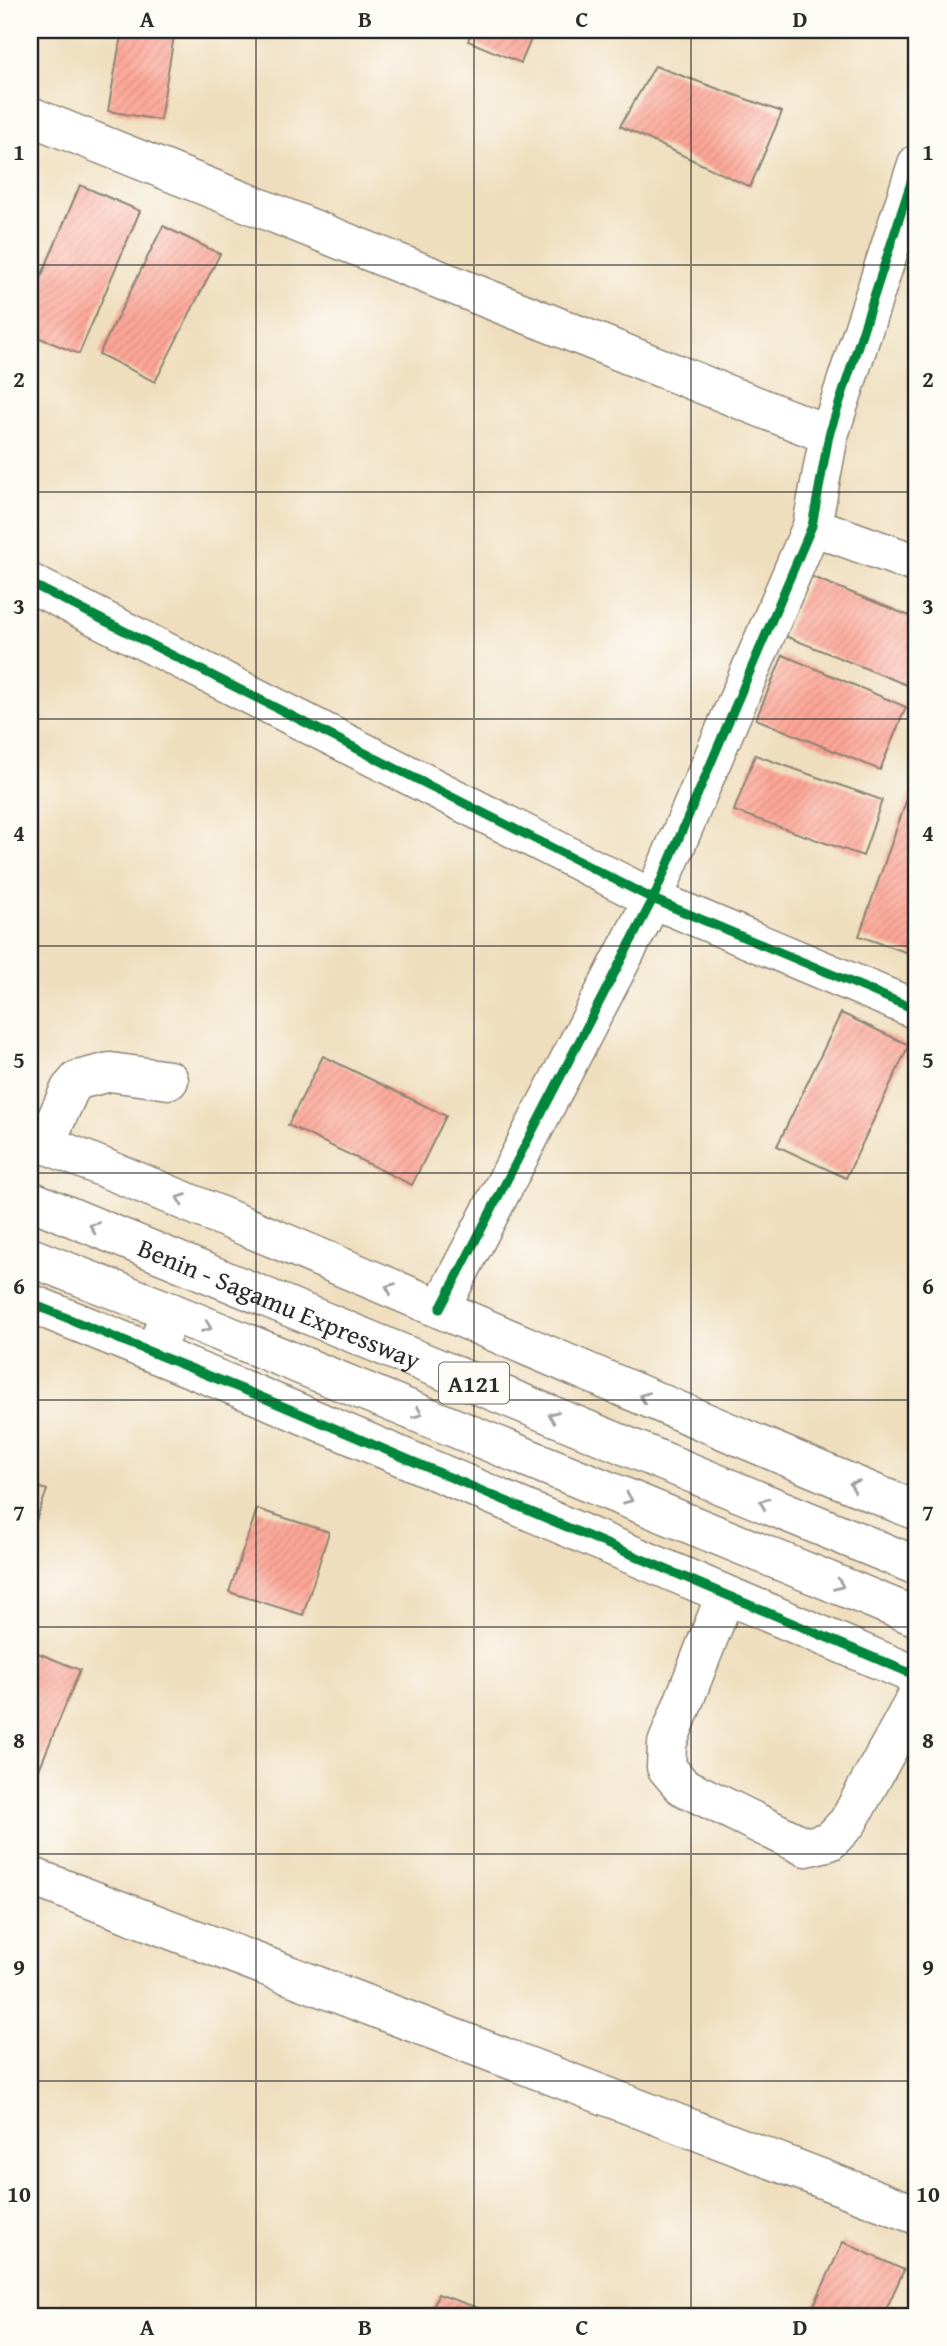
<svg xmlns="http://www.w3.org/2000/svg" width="947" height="2346" viewBox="0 0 947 2346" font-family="'Gentium Book Plus',serif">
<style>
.building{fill:url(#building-hatch)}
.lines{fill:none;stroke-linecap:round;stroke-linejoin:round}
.minor-casing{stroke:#8d8474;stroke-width:41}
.highway-casing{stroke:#8d8474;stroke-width:41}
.minor{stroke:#fff;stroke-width:38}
.highway{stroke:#fff;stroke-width:38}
.cycleway-casing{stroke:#fdfcf7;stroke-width:13}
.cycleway{stroke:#00873e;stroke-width:9}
.oneway{stroke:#a0a0a0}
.grid{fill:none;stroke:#2b2b2b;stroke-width:2;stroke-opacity:0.55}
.labels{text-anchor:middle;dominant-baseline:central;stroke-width:5;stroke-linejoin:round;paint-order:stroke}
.shield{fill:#fdfcf7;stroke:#6a6a68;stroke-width:2}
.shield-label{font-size:24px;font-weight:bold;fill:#2b2b2b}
.street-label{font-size:26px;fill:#2b2b2b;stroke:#fdfcf7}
.neatline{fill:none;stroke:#2b2b2b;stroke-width:2.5}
.grid-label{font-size:23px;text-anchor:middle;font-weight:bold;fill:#2b2b2b}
</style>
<defs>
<pattern id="building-hatch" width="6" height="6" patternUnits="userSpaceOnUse" patternTransform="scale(1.75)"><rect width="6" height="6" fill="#fca596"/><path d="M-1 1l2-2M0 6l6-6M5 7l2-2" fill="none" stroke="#d88e81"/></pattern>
</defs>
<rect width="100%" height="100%" fill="#fdfcf7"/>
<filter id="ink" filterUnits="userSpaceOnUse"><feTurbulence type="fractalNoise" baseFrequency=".0143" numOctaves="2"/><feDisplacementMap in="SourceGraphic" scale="14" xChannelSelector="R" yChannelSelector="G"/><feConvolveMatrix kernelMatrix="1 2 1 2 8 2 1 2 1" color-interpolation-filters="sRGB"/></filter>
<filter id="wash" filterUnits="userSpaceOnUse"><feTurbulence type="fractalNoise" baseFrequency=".00686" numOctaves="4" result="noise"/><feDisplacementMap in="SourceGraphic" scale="28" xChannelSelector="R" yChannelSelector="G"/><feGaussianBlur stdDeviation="1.57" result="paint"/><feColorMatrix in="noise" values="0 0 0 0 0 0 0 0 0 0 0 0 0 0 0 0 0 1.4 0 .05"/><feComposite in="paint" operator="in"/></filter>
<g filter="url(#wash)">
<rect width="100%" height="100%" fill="#efdebd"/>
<g id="blocks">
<path class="building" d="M 122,30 L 175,30 L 160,120 L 108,111 Z
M 472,30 L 535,30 L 521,63 L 468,41 Z
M 655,66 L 782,112 L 750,187 L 620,126 Z
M 80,185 L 140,211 L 79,354 L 30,334 L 30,303 Z
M 163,226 L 220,254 L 155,382 L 99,354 Z
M 810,576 L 917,619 L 917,680 L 914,688 L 785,636 Z
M 783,655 L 906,707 L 880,770 L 756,719 Z
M 755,755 L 882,800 L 863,856 L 734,811 Z
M 909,793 L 917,796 L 917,956 L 859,936 Z
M 841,1013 L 909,1045 L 846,1178 L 777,1146 Z
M 323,1056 L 446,1116 L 412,1185 L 288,1125 Z
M 30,1485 L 47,1490 L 30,1537 Z
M 257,1509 L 329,1532 L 303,1615 L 229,1592 Z
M 33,1651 L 80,1670 L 33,1784 L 30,1783 L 30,1659 Z
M 843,2242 L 904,2270 L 883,2316 L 809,2316 Z
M 438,2294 L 501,2316 L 430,2316 Z"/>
</g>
</g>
<g filter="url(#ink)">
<use href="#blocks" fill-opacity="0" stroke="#8d8474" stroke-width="2"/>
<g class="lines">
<defs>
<path id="minor" d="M 30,116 L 829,435
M 812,526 L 917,564
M 30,583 L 653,899 L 917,1010
M 30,1138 C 328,1257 620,1389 917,1511
M 45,1144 L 70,1089 L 78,1080 L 110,1072 L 169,1080
M 30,1303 L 259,1396 L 917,1676
M 440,1309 L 653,899 L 812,526 L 829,435 L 917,164
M 725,1596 L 667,1744 L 666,1767 L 682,1786 L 806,1847 L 830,1841 L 848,1822 L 917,1696
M 30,1876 L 917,2215"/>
<g id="highway">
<path id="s1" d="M 30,1200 L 917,1566"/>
<path d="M 30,1257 L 171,1312 L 917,1617"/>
<path d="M 154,1353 L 171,1312"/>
</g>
</defs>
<use href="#minor" class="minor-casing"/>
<use href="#highway" class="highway-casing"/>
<use href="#minor" class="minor"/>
<use href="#highway" class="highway"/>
<defs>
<path id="cycleway" d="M 30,583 L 653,899 L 917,1010
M 30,1303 L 259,1396 L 917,1676
M 440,1309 L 653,899 L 812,526 L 829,435 L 917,164"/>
</defs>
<use href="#cycleway" class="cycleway-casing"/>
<use href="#cycleway" class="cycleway"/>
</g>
<defs><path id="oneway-chevron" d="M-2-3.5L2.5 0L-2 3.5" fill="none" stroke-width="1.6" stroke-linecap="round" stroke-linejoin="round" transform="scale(1.75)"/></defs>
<g class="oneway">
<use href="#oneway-chevron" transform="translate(181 1199) rotate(-158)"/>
<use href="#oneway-chevron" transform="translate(94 1227) rotate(-158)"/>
<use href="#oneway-chevron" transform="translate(390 1288) rotate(-157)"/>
<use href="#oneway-chevron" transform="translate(207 1327) rotate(22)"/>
<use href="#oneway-chevron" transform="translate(644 1397) rotate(-157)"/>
<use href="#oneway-chevron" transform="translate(418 1413) rotate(22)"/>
<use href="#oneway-chevron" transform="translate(553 1416) rotate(-158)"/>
<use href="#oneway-chevron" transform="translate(854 1485) rotate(-158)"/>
<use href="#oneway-chevron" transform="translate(628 1499) rotate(22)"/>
<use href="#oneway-chevron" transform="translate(764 1503) rotate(-158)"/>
<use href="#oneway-chevron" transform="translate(839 1585) rotate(22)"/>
</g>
</g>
<path class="grid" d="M 256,30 L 256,2316M 474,30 L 474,2316M 691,30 L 691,2316M 30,265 L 917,265M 30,492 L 917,492M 30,719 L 917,719M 30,946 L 917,946M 30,1173 L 917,1173M 30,1400 L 917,1400M 30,1627 L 917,1627M 30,1854 L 917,1854M 30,2081 L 917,2081"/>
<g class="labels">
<rect class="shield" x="439" y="1362.5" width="70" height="41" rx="5"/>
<g class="shield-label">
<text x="474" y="1383">A121</text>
</g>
<g class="street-label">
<text stroke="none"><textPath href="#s1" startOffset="270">Benin - Sagamu Expressway</textPath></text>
</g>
</g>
<rect width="947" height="2346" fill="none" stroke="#fdfcf7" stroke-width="77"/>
<rect x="38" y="38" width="870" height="2270" class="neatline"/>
<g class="grid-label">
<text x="147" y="27">A</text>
<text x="365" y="27">B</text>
<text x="582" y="27">C</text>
<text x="800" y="27">D</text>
<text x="19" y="160">1</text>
<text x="928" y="160">1</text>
<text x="19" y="387">2</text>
<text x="928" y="387">2</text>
<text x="19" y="614">3</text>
<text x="928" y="614">3</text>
<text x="19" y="841">4</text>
<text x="928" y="841">4</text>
<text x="19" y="1068">5</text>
<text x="928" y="1068">5</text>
<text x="19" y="1294">6</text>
<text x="928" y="1294">6</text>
<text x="19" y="1521">7</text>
<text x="928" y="1521">7</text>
<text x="19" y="1748">8</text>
<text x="928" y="1748">8</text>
<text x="19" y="1975">9</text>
<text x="928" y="1975">9</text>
<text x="19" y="2202">10</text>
<text x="928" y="2202">10</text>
<text x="147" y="2335">A</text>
<text x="365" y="2335">B</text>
<text x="582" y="2335">C</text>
<text x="800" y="2335">D</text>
</g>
</svg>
